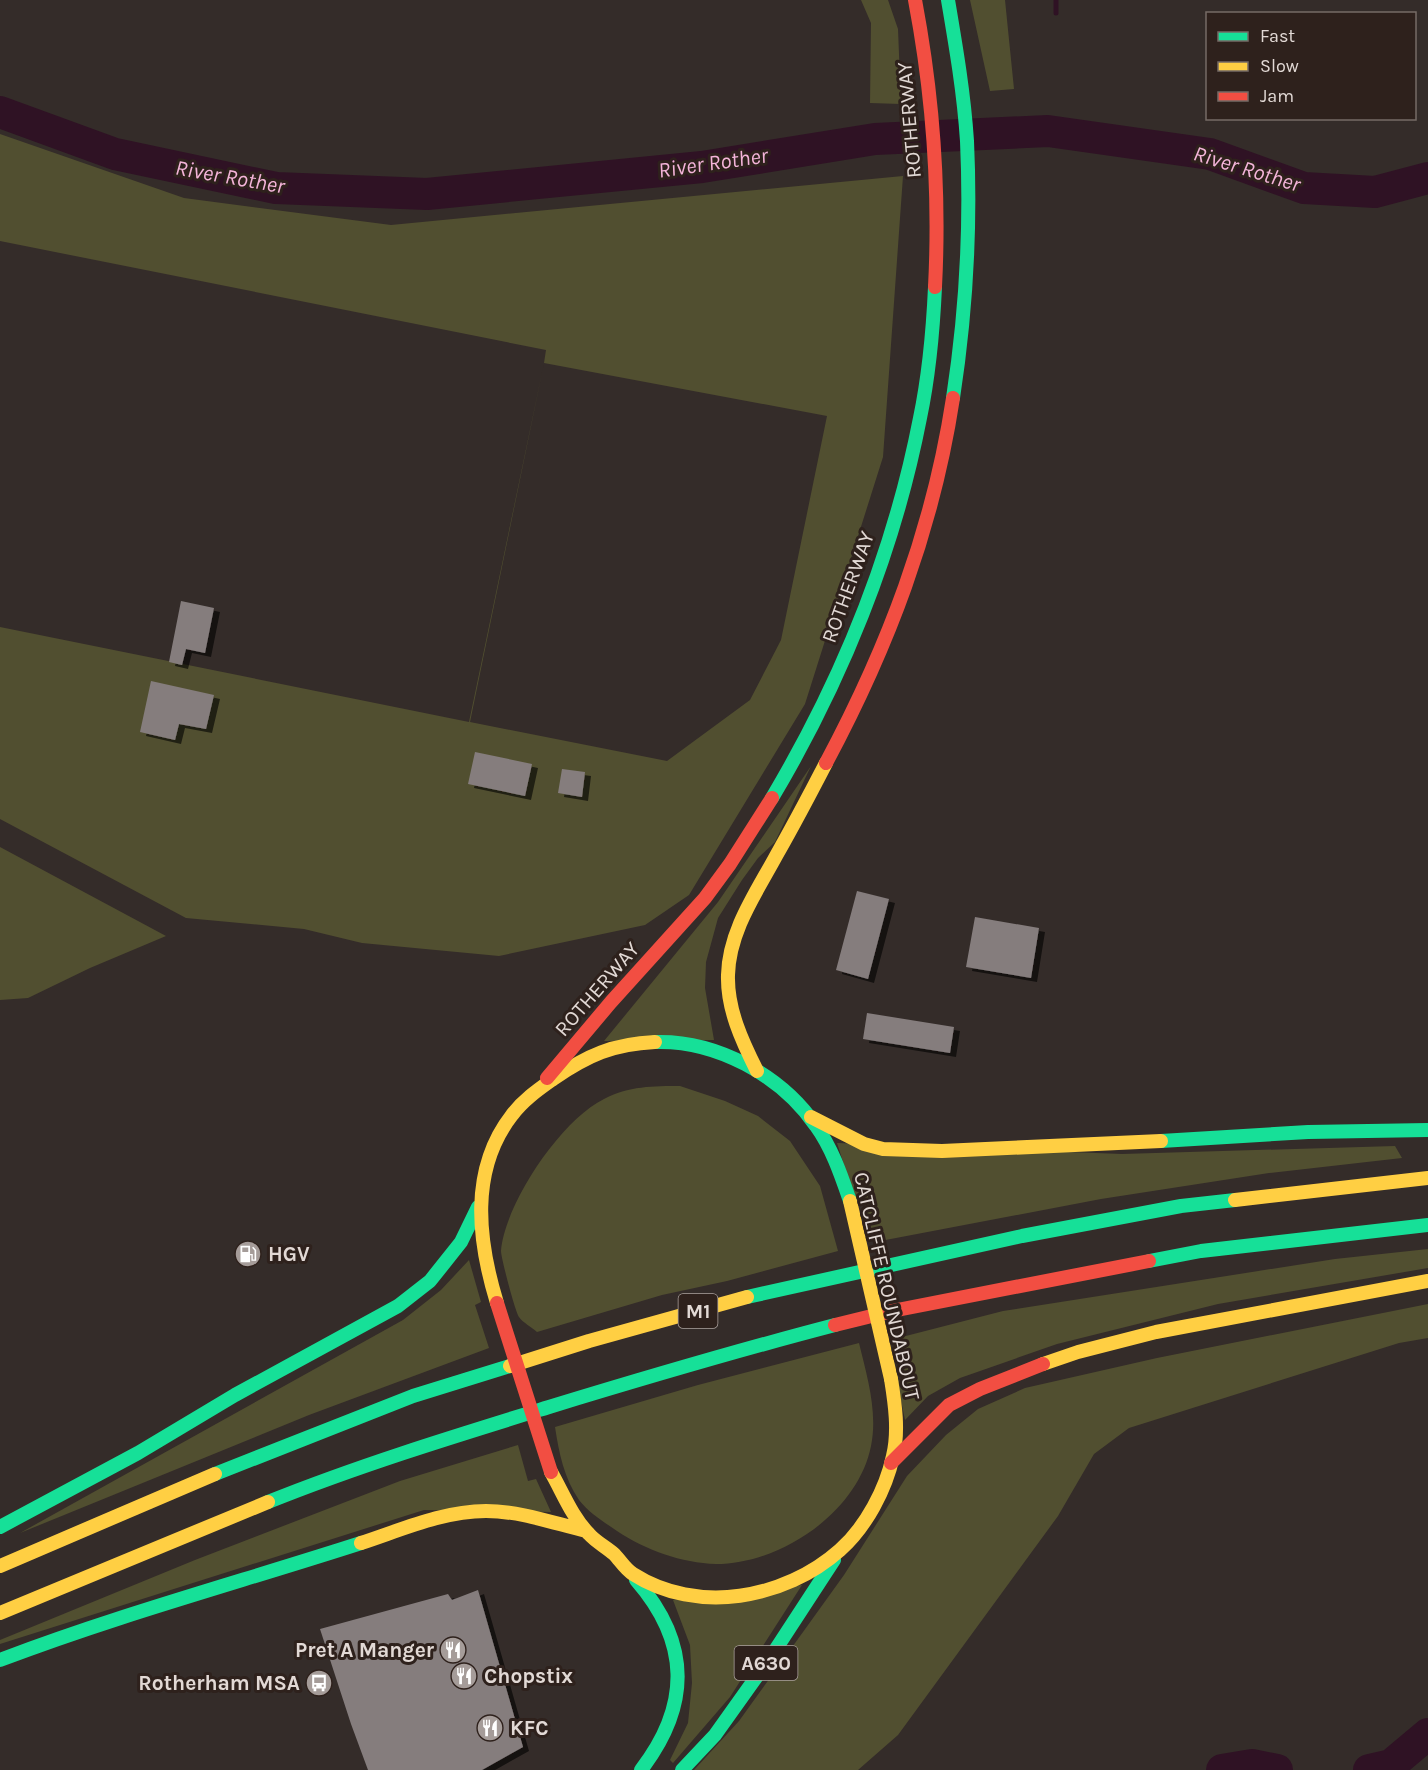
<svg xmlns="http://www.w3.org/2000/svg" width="1428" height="1770" viewBox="0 0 1428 1770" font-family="Karla,sans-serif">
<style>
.green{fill:#514f30}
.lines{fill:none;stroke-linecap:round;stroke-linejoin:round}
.stream{stroke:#2f1224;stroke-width:5}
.river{stroke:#2f1224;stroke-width:32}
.building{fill:#857d7d;filter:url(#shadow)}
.fast{stroke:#16e098;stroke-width:14}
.slow{stroke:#ffcf43;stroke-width:14}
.jam{stroke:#f24e42;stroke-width:14}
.slow-bridge{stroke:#ffcf43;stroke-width:14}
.jam-bridge{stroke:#f24e42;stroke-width:14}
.labels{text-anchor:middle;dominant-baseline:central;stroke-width:6;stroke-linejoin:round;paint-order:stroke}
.shield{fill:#2e211c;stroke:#aca29e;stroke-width:1.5}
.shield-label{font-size:20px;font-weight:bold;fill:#e2d9d5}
.street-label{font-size:21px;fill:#e2d9d5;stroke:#2e211c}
.poi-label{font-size:21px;font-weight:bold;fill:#e2d9d5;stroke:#2e211c;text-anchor:start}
.water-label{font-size:22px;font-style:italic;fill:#f4b4d9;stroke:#2e211c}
</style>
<defs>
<filter id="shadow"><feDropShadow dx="6" dy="4" stdDeviation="0" flood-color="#0009"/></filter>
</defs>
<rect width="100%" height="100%" fill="#342c29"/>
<path class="green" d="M 861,0 L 888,0 L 898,29 L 901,104 L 870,103 L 871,23 Z
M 970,0 L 1005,0 L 1014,89 L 990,91 Z
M 0,134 L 184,198 L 391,225 L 903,176 L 883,457 L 805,704 L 689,895 L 645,925 L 499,956 L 362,943 L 304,929 L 186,918 L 0,819 L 0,627 L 469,722 L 544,363 L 470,722 L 667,761 L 750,700 L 781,640 L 827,416 L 544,363 L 546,350 L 0,241 Z
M 811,766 L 775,842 L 758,858 L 742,880 L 718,918 L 706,962 L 705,988 L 714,1040 L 604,1041 L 718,902 Z
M 0,847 L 166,936 L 90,968 L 28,998 L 0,1000 Z
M 680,1086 L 725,1101 L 758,1116 L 790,1141 L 820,1186 L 838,1251 L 727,1281 L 662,1295 L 537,1332 C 532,1327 523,1323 519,1317 C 515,1311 501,1258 501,1251 C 505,1203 561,1120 604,1099 C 628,1086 654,1086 680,1086 Z
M 837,1143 L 1122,1154 L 1395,1146 L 1402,1158 L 1269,1173 L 1101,1199 L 875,1242 L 864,1201 L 856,1202 Z
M 1428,1249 L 1428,1268 L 1218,1304 L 1057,1344 L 960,1378 L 928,1396 L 905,1420 L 897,1381 L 906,1378 L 898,1338 L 1003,1311 L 1335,1259 Z
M 469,1260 L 481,1302 L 475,1305 L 489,1348 L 309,1415 L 20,1533 L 403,1320 L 441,1290 Z
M 1428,1304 L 1428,1338 L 1399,1343 L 1129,1428 L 1094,1454 L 1058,1516 L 898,1735 L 858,1770 L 694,1770 L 739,1721 L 844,1575 L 907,1476 L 946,1435 L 978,1409 L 1025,1388 L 1157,1358 Z
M 859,1343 C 867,1376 878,1412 871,1446 C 858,1512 781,1564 716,1564 C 682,1563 645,1550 617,1531 C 604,1522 589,1513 579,1500 C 564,1478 559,1453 555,1427 L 698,1385 Z
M 518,1445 L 528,1481 L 536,1479 L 551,1512 L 424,1510 L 0,1644 L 0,1640 L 195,1560 L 400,1481 Z
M 802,1585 L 730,1697 L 673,1763 L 670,1760 L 688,1723 L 692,1683 L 690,1645 L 673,1600 Z"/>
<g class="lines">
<path class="stream" d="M 1056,0 L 1056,13"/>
<path class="river" d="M 0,112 L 115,154 L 276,188 L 427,194 L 702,167 L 875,139 L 1048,131 L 1210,154 L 1304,188 L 1375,192 L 1428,178
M 1222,1770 L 1252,1765 L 1277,1770
M 1369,1770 L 1391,1765 L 1428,1734"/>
</g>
<path class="building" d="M 181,601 L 214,608 L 205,653 L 186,649 L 182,665 L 169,662 Z
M 151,681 L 214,695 L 206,729 L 179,724 L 175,740 L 140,732 Z
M 475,752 L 532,764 L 525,796 L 468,784 Z
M 562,769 L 585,772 L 582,797 L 558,793 Z
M 857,891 L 889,899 L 868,979 L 836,970 Z
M 975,917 L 1039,928 L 1031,978 L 966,967 Z
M 867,1013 L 954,1027 L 950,1053 L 863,1039 Z
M 478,1590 L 523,1747 L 482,1770 L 368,1770 L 351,1724 L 320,1629 L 448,1594 L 452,1600 Z"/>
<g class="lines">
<path class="fast" d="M 948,0 C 956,47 964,94 967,141 C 971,227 966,313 953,398
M 772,798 C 841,682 894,552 920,418 C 929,375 933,331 935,287
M 655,1042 C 716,1040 781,1075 816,1126 C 832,1148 841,1175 850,1201
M 1161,1141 L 1308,1132 L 1428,1130
M 1149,1261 L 1201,1251 L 1428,1225
M 747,1297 L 1022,1236 L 1181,1206 L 1235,1200
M 215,1474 L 413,1396 L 510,1366
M 268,1502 C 360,1465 455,1436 549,1407 C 644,1378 739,1350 835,1325
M 0,1527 L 138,1453 L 235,1395 L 398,1306 L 430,1281 L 461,1242 L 478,1207
M 636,1580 C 690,1642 691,1705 641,1770
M 0,1660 C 118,1615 240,1582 361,1543
M 682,1770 L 715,1735 L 772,1655 L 834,1560"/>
<path class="slow" d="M 757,1071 C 742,1041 727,1009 728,975 C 729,931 756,893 776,856 C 793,826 810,794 826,763
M 811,1117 L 864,1144 L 883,1149 L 942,1151 L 1161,1141
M 1235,1200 L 1428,1178
M 497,1303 C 478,1241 469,1170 512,1115 C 523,1100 539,1089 553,1079 C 588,1055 613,1044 655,1042
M 1043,1364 L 1078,1352 L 1156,1332 L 1428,1281
M 510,1366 L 589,1341 L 747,1297
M 551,1472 C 563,1493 572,1517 589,1534 C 596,1542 606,1547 614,1554 C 620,1560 625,1569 633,1574 C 697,1615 785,1599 840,1550 C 866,1527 886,1489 893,1456 C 899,1431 895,1404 891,1379
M 361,1543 C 401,1530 443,1511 486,1511 C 520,1511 553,1523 586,1531
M 0,1566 L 215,1474
M 0,1613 L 268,1502"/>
<path class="jam" d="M 915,0 C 933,95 940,190 935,287
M 826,763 C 888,647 933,529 953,398
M 547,1078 L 611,1002 L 705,898 L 730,864 L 772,798
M 835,1325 L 892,1311 L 1149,1261
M 891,1463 L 949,1405 L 980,1389 L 1043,1364"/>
<path class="slow-bridge" d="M 850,1201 L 891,1379"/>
<path class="jam-bridge" d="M 497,1303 L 551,1472"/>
</g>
<defs>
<symbol id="fuel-disc" viewBox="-11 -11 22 22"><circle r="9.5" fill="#a59c99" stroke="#2e211c"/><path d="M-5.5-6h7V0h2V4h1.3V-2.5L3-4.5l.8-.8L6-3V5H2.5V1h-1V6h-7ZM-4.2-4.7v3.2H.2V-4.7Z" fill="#fff"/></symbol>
<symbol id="restaurant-disc" viewBox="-11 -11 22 22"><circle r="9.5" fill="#a59c99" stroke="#2e211c"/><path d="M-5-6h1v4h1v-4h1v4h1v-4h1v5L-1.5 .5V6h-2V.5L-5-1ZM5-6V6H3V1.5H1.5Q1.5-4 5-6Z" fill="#fff"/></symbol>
<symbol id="bus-disc" viewBox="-11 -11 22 22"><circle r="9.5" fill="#a59c99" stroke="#2e211c"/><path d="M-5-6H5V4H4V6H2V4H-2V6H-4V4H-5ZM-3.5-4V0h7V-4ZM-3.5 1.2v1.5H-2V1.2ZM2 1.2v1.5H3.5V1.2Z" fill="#fff"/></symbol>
</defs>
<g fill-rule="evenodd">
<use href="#fuel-disc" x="233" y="1239" width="30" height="30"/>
<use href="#restaurant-disc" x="438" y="1635" width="30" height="30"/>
<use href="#restaurant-disc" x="449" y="1661" width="30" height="30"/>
<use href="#bus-disc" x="304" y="1668" width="30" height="30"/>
<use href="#restaurant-disc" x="475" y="1713" width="30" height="30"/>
</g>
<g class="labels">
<g class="shield">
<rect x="678.5" y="1294" width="39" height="34" rx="4.5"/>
<rect x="734.5" y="1646" width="63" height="34" rx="4.5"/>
</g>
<g class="shield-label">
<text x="698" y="1311">M1</text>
<text x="766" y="1663">A630</text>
</g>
<g class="street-label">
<text transform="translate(909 120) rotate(-95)">ROTHERWAY</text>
<text transform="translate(848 587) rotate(-70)">ROTHERWAY</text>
<text transform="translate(597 989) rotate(-49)">ROTHERWAY</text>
<text transform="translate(887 1286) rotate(77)">CATCLIFFE ROUNDABOUT</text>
</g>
<g class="poi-label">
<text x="268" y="1254">HGV</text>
<text x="434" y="1650" text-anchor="end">Pret A Manger</text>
<text x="484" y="1676">Chopstix</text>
<text x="300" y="1683" text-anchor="end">Rotherham MSA</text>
<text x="510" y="1728">KFC</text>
</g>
<g class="water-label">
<text transform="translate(713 163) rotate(-8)">River Rother</text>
<text transform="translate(1247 169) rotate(17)">River Rother</text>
<text transform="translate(230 177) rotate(10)">River Rother</text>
</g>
</g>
<rect x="1206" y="12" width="210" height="108" fill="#2e211c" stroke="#766b66" stroke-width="1.5"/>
<rect x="1218" y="32" width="30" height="9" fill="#16e098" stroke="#766b66" stroke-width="1.5"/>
<text x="1260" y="42" font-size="18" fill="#e2d9d5">Fast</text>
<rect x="1218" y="62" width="30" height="9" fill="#ffcf43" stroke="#766b66" stroke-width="1.5"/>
<text x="1260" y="72" font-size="18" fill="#e2d9d5">Slow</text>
<rect x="1218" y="92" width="30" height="9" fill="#f24e42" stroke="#766b66" stroke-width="1.5"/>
<text x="1260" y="102" font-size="18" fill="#e2d9d5">Jam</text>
</svg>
